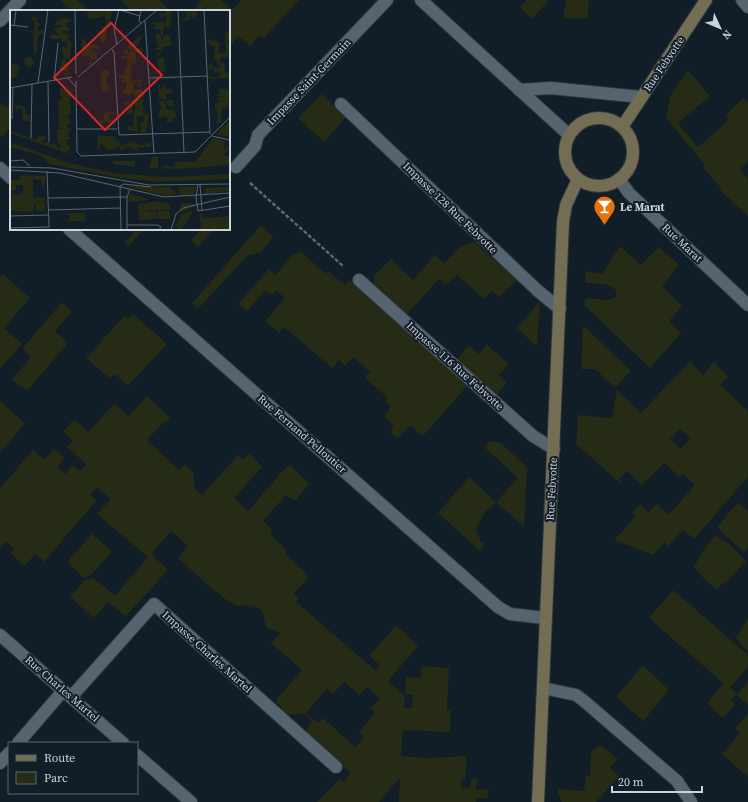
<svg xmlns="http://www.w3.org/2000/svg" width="748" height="802" viewBox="0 0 748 802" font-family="'Source Serif 4',serif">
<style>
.green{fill:#252b14;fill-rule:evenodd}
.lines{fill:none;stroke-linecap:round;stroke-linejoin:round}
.lane-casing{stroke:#313840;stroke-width:14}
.street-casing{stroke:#313840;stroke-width:14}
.secondary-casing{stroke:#313840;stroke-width:14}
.path{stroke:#5d6870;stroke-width:2.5;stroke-dasharray:4 2;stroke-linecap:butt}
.lane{stroke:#566470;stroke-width:12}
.street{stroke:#566470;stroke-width:12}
.secondary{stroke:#736d53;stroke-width:12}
.labels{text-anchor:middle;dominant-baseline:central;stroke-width:4;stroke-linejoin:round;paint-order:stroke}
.street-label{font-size:11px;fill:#cbd3da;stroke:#111d27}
.poi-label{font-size:11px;font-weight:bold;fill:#cbd3da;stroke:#111d27;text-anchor:start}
.inset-road{fill:none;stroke:#5b666f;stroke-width:1}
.view{fill:#d62828;fill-opacity:0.15;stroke:#d62828;stroke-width:2}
.inset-edge{fill:none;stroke:#cbd3da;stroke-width:2}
</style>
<rect width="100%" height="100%" fill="#111d27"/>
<path class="green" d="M 60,0 L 77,0 L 89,11 L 69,11 L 70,9 Z
M 121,0 L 159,0 L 168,9 L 166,11 L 131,11 Z
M 202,0 L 221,0 L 232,10 L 242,0 L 299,0 L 263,39 L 259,36 L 250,46 L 238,36 L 232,44 L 229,41 L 229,11 L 199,11 L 195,8 Z
M 526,0 L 549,0 L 532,19 L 520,7 Z
M 566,0 L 589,0 L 588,19 L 563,18 Z
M 688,70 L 710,96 L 678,123 L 698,147 L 729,120 L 726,115 L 743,98 L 748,102 L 748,161 L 740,170 L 748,179 L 748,216 L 720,190 L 721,188 L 703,168 L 705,165 L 666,118 L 670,96 Z
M 322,94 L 346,117 L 324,142 L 298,118 Z
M 0,102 L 7,108 L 11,103 L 11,127 L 2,137 L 0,135 Z
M 261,225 L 273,237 L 261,252 L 248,255 L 198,309 L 192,303 Z
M 136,229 L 144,229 L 128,247 L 125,242 Z
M 201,229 L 214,229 L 198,247 L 191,240 Z
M 474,242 L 517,280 L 499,297 L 492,291 L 484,299 L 457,275 L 446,285 L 439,279 L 407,314 L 374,283 L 374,276 L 391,259 L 413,280 L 435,255 L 444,263 L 461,246 Z
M 620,246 L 641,265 L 659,247 L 679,265 L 662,286 L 682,306 L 669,321 L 681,333 L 650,368 L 584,305 L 585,298 L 608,300 L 616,297 C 620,282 596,284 585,283 L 586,271 L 602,274 Z
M 301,252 L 326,274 L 328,271 L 345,285 L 349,280 L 467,386 L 423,436 L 410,425 L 398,439 L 390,432 L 394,426 L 384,416 L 391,406 L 385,401 L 388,398 L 365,378 L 370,372 L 353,357 L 345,366 L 339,360 L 332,368 L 284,327 L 279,333 L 265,321 L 285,298 L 277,291 L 272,295 L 265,291 L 247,311 L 238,304 L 269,269 L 275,275 L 294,254 Z
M 3,274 L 30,298 L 4,328 L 22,344 L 0,369 L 0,277 Z
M 540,301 L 537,347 L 517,328 Z
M 62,302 L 72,312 L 55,331 L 68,343 L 27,391 L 12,379 L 31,357 L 22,349 Z
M 133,314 L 167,344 L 128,386 L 115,374 L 110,378 L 107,376 L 86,358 L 125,315 L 129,319 Z
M 583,325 L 631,371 L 615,388 L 595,369 L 581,369 Z
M 486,344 L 509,364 L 499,375 L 507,383 L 496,395 L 459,361 L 458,358 L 469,345 L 479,354 L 486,346 Z
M 690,361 L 703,375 L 714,362 L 728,377 L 720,385 L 748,411 L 748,477 L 694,539 L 683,530 L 668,546 L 664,543 L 653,555 L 614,540 L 636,516 L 632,513 L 640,504 L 649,512 L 657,504 L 669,514 L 695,485 L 683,474 L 680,477 L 664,463 L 642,485 L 627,471 L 619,479 L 621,482 L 620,483 L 576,444 L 578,415 L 612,418 L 617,390 L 641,413 ZM 680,429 L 690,438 L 681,449 L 670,439 Z
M 147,396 L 170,418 L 165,423 L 164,422 L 147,440 L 179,470 L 185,464 L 194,474 L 195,489 L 202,495 L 238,455 L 243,460 L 249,453 L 262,467 L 234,498 L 248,511 L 287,466 L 288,467 L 290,465 L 309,483 L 295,501 L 286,495 L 263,521 L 271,528 L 271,535 L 287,550 L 285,553 L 309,576 L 294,594 L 299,599 L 296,602 L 375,670 L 380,665 L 369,656 L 396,625 L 418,646 L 388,681 L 405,696 L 404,708 L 412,708 L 413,695 L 405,694 L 406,677 L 421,678 L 422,666 L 449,668 L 447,709 L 451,710 L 450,732 L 403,730 L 401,756 L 426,758 L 467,756 L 465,779 L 461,779 L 461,788 L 470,787 L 471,779 L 477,779 L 476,789 L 489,790 L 487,798 L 476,798 L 476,802 L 399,802 L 400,778 L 379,802 L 317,802 L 339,779 L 343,782 L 351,773 L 305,732 L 312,721 L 305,714 L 286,715 L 276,700 L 302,670 L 271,643 L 280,633 L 266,627 C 264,620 265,612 258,608 C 250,603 241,608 233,604 C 213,592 195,573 178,558 L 188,546 L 171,531 L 151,554 L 168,570 L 126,616 L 108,602 L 94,618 L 70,597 L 84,581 L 92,577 L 115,596 L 148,557 L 97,514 L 111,499 L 97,487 L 90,495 L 96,501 L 44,562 L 35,554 L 25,566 L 10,553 L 14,549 L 6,542 L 0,548 L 0,488 L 33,450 L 44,460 L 54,449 L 64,458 L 57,467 L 65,474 L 73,465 L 80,471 L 86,464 L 67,447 L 73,441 L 63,432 L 74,419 L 89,432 L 114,403 L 129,416 ZM 344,682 L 360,695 L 367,687 L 380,699 L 371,708 L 375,713 L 359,732 L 364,737 L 355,747 L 323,718 L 318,723 L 306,713 L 327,689 L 333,694 Z
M 0,401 L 25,423 L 0,453 Z
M 490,441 L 501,443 L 527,467 L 524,527 L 496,502 L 485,512 L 476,529 L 481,542 L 485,543 L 480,551 L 438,513 L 469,477 L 496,502 L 518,478 L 484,447 Z
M 738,502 L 748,511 L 748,548 L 744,552 L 720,531 L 718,526 Z
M 92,534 L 112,551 L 93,573 L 84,578 L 67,562 Z
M 715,535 L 728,543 L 746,561 L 726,583 L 724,582 L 717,590 L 705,580 L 694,567 L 702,552 Z
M 673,590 L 748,655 L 748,667 L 730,688 L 737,694 L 748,681 L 748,705 L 736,694 L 731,701 L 735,704 L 723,718 L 707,703 L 723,683 L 649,618 Z
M 748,619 L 748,651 L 741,645 L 736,637 Z
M 643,665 L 669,690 L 643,721 L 616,697 Z
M 748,714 L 748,777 L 722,754 L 740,733 L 735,728 Z
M 601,745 L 618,759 L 610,768 L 619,776 L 596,802 L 562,802 L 558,794 L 558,789 L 584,791 L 586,776 L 590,776 L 591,752 Z"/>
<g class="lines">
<defs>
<path id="lane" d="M 341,104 L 537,290 L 560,309
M 236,167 L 255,146 L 258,135 L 387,0
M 359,280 L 533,436 L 554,449
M 71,697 L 154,604 L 336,767"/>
<path id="street" d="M 421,0 L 569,135
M 742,0 L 748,7
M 0,21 L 20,0
M 519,90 L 551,88 L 641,97
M 0,168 L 11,178
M 619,179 L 629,193 L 748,305
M 69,229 L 498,607 L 510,614 L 545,618
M 0,635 L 123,743
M 543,688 L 576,695 L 584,701 L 677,781 L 691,802
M 18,743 L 63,691
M 137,755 L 191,802
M 0,763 L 9,753"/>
<path id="secondary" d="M565 152a34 34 0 1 1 68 0a34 34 0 1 1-68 0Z
M 622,127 L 706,0
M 538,802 L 563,222 L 566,205 L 578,179"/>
</defs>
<use href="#lane" class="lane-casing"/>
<use href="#street" class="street-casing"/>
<use href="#secondary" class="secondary-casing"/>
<path class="path" d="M 250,183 L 343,266"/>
<use href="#lane" class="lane"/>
<use href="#street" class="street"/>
<use href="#secondary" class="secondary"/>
</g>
<defs>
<symbol id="bar-pin" viewBox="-11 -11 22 30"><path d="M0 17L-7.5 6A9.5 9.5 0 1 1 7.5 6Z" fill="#e8710a" stroke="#111d27"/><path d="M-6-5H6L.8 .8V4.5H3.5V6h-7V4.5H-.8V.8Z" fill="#fff"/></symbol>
</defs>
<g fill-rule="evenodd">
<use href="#bar-pin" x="592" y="194" width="25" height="34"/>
</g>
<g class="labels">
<g class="street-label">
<text transform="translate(664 64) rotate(-56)">Rue Febvotte</text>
<text transform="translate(309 82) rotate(-46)">Impasse Saint-Germain</text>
<text transform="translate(450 208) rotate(44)">Impasse 128 Rue Febvotte</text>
<text transform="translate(682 243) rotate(43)">Rue Marat</text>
<text transform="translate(455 366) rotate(42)">Impasse 116 Rue Febvotte</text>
<text transform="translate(302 434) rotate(41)">Rue Fernand Pelloutier</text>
<text transform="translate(552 489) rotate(-87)">Rue Febvotte</text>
<text transform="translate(207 652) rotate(42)">Impasse Charles Martel</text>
<text transform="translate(62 689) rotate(41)">Rue Charles Martel</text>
</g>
<g class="poi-label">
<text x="620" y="207">Le Marat</text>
</g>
</g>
<g transform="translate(10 10)">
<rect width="220" height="220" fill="#111d27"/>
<path d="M 77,0 L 100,0 L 102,2 L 99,18 L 94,19 L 97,20 L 95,32 L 91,32 L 90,24 L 87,25 L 88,21 L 94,21 L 91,18 L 96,15 L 94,2 L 93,6 L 87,8 L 78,9 ZM 157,0 L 162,0 L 160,10 L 162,13 L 160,18 L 154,16 L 153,24 L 150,28 L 153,30 L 153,26 L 159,24 L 162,36 L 154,36 L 150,45 L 145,45 L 151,42 L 151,40 L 146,40 L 146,38 L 149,37 L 146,33 L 154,32 L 146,32 L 146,24 L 151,24 L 150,19 L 144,19 L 145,15 L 142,12 L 155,12 L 156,15 L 156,5 L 152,8 L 148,3 L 154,4 ZM 174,0 L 186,0 L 188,5 L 183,8 L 180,4 L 179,10 L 170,12 L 177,6 ZM 23,6 L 27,7 L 27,13 L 31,14 L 27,17 L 28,21 L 33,19 L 33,24 L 29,24 L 26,44 L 24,43 L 23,22 L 2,19 L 24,21 L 25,11 L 21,10 ZM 51,7 L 64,11 L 56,12 L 59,21 L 51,21 L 60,26 L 58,29 L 62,32 L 60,49 L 55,49 L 55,52 L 59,52 L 58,65 L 53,67 L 58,61 L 51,61 L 47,57 L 50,58 L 52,49 L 55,49 L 51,39 L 53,36 L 57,38 L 59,37 L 56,37 L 57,32 L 52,32 L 52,29 L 41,29 L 40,27 L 41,24 L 49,25 L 43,18 L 52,17 L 52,15 L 45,15 L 47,12 L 44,11 L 51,10 ZM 218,19 L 220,19 L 220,30 L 218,31 L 220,48 L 218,44 L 218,47 L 211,47 L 210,52 L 214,53 L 215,63 L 220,63 L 220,70 L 218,68 L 199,69 L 198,66 L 207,68 L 212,63 L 205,63 L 204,59 L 199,59 L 199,54 L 202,54 L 202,58 L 211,58 L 204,48 L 205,37 L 198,33 L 197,29 L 204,31 L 205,22 L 205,29 L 210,33 L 208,43 L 216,43 L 215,21 L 219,23 ZM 129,26 L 132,26 L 129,34 L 132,36 L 128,35 L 123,38 L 132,38 L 133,43 L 126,43 L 126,53 L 122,53 L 121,60 L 121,71 L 130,69 L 132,71 L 130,77 L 127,77 L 129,71 L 125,72 L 123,80 L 132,79 L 134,87 L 125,87 L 123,82 L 120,86 L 113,83 L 113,80 L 116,79 L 116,72 L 110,72 L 114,68 L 109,68 L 108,65 L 114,66 L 115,59 L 117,58 L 117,48 L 112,50 L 112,46 L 117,46 L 117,44 L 112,43 L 116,38 L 119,42 L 121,40 L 117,36 L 119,34 L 118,32 L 123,32 ZM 76,28 L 76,35 L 86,34 L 91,40 L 82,38 L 83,42 L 87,43 L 87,49 L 81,50 L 82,54 L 78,57 L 81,47 L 72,45 L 72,30 ZM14 52a5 5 0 1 1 10 0a5 5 0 1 1-10 0ZM 154,47 L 155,61 L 149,62 L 147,50 ZM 2,53 L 7,54 L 10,58 L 5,68 L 2,67 L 0,63 ZM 97,60 L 99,63 L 96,71 L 100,80 L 97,80 L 100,82 L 92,82 L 91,76 L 91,61 ZM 148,74 L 151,79 L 154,74 L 156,79 L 163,79 L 160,82 L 164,84 L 156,83 L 156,90 L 163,90 L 165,97 L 158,96 L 156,90 L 149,89 ZM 56,77 L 56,81 L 60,81 L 61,102 L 57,107 L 62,113 L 56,115 L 61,119 L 58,126 L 62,129 L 56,129 L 61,141 L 56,141 L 65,146 L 0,123 L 0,120 L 22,129 L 28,129 L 28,126 L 37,126 L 32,132 L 39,132 L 41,136 L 43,132 L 49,139 L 51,133 L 48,133 L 47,120 L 53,118 L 49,117 L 48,91 L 53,87 L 50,86 L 50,79 ZM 207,79 L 217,79 L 220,83 L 218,91 L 220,97 L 212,98 L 211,111 L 213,112 L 206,114 L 208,104 L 206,101 L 208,98 L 205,98 L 205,94 L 209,92 L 207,88 L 212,87 L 207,86 L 210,80 ZM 123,89 L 134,89 L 132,96 L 135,97 L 132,100 L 134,104 L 139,104 L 136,123 L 131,123 L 130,114 L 134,111 L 134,106 L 127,107 L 128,122 L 118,120 L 117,115 L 123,117 L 124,102 L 126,97 L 130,97 L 124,96 ZM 121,91 L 118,95 L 123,95 L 123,104 L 115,105 L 118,101 L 114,101 L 114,98 L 118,95 L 112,94 ZM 149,91 L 155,91 L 157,100 L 164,100 L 167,108 L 163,108 L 163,112 L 157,113 L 157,107 L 148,108 L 149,100 L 152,99 ZM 4,94 L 16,98 L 16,105 L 20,105 L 20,111 L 13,111 L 12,98 L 4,100 L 7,98 ZM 104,102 L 104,105 L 99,104 L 99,109 L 105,111 L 104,117 L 102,112 L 92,112 L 90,117 L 90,111 L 94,109 L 94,103 ZM 220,110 L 220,127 L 208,125 L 207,123 ZM 88,125 L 106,127 L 105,132 L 108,128 L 110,135 L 119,133 L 118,130 L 132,135 L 141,132 L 141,137 L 128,137 L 128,140 L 123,140 L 119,136 L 110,141 L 110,137 L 106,135 L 106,139 L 97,140 L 90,132 L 90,139 L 87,139 ZM 203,128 L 215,131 L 213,139 L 220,136 L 216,143 L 211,143 L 220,148 L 220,155 L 168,159 L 139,158 L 142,147 L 148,146 L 148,158 L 155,156 L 155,152 L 160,157 L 165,157 L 165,152 L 185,152 ZM 0,132 L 59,153 L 103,163 L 157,167 L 220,164 L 220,169 L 146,172 L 111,168 L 39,154 L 31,146 L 0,137 ZM 103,151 L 125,151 L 125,157 L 103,154 ZM 10,165 L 23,166 L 23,168 L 24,165 L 35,166 L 35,175 L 32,176 L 31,170 L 23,169 L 23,188 L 35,187 L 35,190 L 25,193 L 23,202 L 1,201 L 2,185 L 13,184 L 13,175 L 6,175 L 6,180 L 2,181 L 0,187 L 0,170 L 10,170 ZM 116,176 L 160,177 L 167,184 L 156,186 ZM 167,177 L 186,177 L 184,184 L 171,186 ZM 220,177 L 220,181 L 194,184 L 196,178 ZM 119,185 L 121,184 L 141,190 L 119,192 ZM 35,191 L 35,202 L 25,200 L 27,193 ZM 146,191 L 159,193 L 160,200 L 137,200 L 135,193 ZM 134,193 L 137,196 L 137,201 L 147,202 L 147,209 L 129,210 L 128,194 ZM 171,193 L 183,194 L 183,197 L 171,202 ZM 184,200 L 171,220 L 166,217 L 171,204 ZM 148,201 L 160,201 L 160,209 L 148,209 ZM 192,202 L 193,208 L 220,206 L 220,220 L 189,220 L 191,216 L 189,205 ZM 75,203 L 75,211 L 60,211 L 60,216 L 58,210 L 60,208 L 57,203 Z" fill="#252b14"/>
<path class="inset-road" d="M 65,0 L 66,64M 110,0 L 130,6M 168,0 L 174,143M 194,0 L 200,124M 135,11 L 144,144M 131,14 L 129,10 L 131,0M 0,15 L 18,17M 4,16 L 6,0M 107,35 L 104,19 L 109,0M 102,39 L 104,43 L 109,125 L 200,122M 68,67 L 147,0M 58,68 L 66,77M 140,68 L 197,66M 44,71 L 48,33M 66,71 L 67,142 L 71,146 L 185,142 L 220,107M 38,72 L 39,132M 28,73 L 38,0M 0,78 L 62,67M 2,109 L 3,78M 67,119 L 107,119M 202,126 L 220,130M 21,128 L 22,74M 0,151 L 13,150 L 20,156M 0,157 L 42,158 L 139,175 L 220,174M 0,160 L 50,163 L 154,187 L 220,183M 188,175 L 186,187 L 188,201 L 220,196M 190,175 L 192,200M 38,188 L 117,187M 38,200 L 110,198M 0,206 L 39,205M 117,215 L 148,215 L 151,217 L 149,220 L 135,220M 0,218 L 39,217 L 37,161M 111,220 L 110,176 L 114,174 L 141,177M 117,220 L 117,187 L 120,179M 161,220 L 166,204 L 173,198 L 220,187"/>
<path class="view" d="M 101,13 L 152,65 L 95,120 L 44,67 Z"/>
<rect width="220" height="220" class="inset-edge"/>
</g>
<rect x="8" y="742" width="130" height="52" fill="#111d27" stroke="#5b666f"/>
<rect x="16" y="755" width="20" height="6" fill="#736d53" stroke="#5b666f"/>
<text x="44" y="762" font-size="12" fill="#cbd3da">Route</text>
<rect x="16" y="772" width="20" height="12" fill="#252b14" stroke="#5b666f"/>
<text x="44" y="782" font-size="12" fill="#cbd3da">Parc</text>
<g transform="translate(720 28) rotate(134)" stroke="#111d27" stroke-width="3" paint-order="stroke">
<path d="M0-3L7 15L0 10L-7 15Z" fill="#cbd3da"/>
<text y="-6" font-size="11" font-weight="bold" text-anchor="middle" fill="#cbd3da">N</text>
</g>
<path d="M612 786v6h90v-6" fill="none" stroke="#cbd3da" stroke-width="2"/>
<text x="618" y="786" font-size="12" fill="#cbd3da" stroke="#111d27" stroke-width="3" paint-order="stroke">20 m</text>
</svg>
